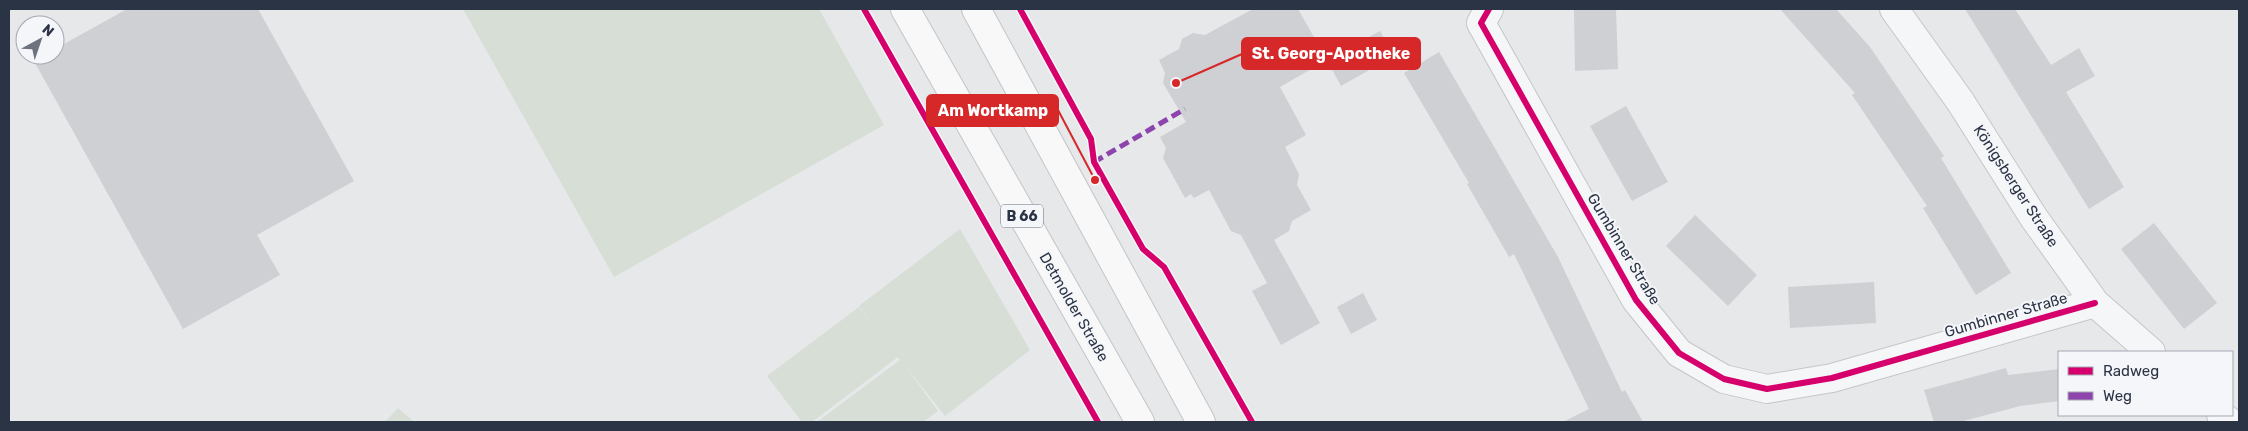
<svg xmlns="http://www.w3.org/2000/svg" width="2248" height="431" viewBox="0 0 2248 431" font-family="Rubik,sans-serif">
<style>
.green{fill:#d6ded6}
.building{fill:#ced0d3}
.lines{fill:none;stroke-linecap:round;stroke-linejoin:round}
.street-casing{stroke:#c4c6c8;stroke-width:30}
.primary-casing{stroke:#c2c5c8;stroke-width:30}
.street{stroke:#f5f6f7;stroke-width:28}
.primary{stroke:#f8f8f8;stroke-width:28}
.quiet{stroke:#8e44ad;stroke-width:5;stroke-dasharray:10 5;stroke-linecap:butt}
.cycleway-casing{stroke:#f4f6f9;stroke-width:9}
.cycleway{stroke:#d6006c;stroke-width:6}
.labels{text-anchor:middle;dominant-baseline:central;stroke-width:4;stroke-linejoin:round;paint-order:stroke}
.shield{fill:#f4f6f9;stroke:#676e7b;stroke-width:1}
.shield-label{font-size:14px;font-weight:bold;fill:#2b3445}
.street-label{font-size:15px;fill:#2b3445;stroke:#f4f6f9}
.leader{fill:none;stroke:#d62828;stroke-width:2}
.callout-dot{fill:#d62828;stroke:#f4f6f9;stroke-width:2}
.callout{fill:#d62828;stroke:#d62828;stroke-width:2}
.callout-label{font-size:16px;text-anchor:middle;font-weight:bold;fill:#fff}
</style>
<rect width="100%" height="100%" fill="#e6e8ea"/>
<path class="green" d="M 463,9 L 819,9 L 884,125 L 614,277 Z
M 960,229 L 1030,350 L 945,416 L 904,364 L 938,411 L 923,422 L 817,422 L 900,360 L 898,357 L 812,422 L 802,422 L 767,376 L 859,307 L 885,341 L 859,306 Z
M 398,408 L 414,422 L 385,422 Z"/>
<path class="building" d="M 127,9 L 258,9 L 354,181 L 257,235 L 280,275 L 183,329 L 34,61 L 44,55 L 55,55 L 55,49 Z
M 1253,9 L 1298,9 L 1327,60 L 1280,87 L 1306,135 L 1285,147 L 1299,174 L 1297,185 L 1311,210 L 1292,221 L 1289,231 L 1274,240 L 1320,323 L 1281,345 L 1252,291 L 1267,283 L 1241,235 L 1231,231 L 1209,190 L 1194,198 L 1191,194 L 1185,198 L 1163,158 L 1166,148 L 1160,137 L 1186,122 L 1163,83 L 1165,73 L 1159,60 L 1179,49 L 1182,39 L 1193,33 L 1205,35 Z
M 1574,9 L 1616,9 L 1618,69 L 1575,71 Z
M 1780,9 L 1836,9 L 1870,47 L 1944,156 L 1941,158 L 2011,273 L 1976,295 L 1923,208 L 1927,206 L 1852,95 L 1855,93 Z
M 1965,9 L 2015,9 L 2051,65 L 2079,48 L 2095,76 L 2066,92 L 2124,187 L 2089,209 Z
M 1380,31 L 1394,56 L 1341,86 L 1327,60 Z
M 1439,52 L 1558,257 L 1622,392 L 1625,390 L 1643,422 L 1563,422 L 1589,409 L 1514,254 L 1509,257 L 1467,184 L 1469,183 L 1404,73 Z
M 1626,106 L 1668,182 L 1632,201 L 1590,126 Z
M 1695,215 L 1757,275 L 1728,306 L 1666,246 Z
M 2154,223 L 2217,303 L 2184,329 L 2121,249 Z
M 1874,282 L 1876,323 L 1790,328 L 1788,287 Z
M 1363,293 L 1377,320 L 1351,334 L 1337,307 Z
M 2006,368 L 2008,375 L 2059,369 L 2059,401 L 2020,406 L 1960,422 L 1934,422 L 1924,390 Z"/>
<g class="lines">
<defs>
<path id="street" d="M 1489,9 L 1481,23 L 1636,300 L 1679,353 L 1724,379 L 1767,389 L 1832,378 L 2095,303
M 1894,9 L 1960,101 L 2034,218 L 2095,303 L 2151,352
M 2221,415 L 2230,422"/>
<path id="primary" d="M 905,9 L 1140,422
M 976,9 L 1201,422"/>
</defs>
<use href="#street" class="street-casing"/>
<use href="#primary" class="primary-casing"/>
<use href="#street" class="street"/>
<use href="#primary" class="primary"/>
<path class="quiet" d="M 1094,162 L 1185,109"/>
<defs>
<path id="cycleway" d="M 864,9 L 1098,422
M 1020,9 L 1091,139 L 1094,162 L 1143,249 L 1164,267 L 1252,422
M 1489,9 L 1481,23 L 1636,300 L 1679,353 L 1724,379 L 1767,389 L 1832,378 L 2095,303"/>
</defs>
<use href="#cycleway" class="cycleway-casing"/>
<use href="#cycleway" class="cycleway"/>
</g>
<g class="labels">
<rect class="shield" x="1001" y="204.5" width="42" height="23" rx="4"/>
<g class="shield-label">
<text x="1022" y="216">B 66</text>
</g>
<g class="street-label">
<text transform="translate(2016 186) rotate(57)">Königsberger Straße</text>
<text transform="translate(1624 249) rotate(59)">Gumbinner Straße</text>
<text transform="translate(1074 307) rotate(60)">Detmolder Straße</text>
<text transform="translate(2006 315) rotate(-16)">Gumbinner Straße</text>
</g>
</g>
<path class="leader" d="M1176 83L1242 54M1095 180L1058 110"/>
<g class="callout-dot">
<circle cx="1176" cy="83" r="5"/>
<circle cx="1095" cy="180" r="5"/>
</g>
<g class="callout">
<rect x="1242" y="38" width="178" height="31" rx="5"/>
<rect x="927" y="95" width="131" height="31" rx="5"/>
</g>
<g class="callout-label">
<text x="1331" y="59">St. Georg-Apotheke</text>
<text x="993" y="116">Am Wortkamp</text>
</g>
<rect width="2248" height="431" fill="none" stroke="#2b3445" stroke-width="20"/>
<rect x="2058" y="351" width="175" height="65" fill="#f4f6f9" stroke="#a4a8b1"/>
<rect x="2068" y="367" width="25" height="8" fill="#d6006c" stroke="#a4a8b1"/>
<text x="2103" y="376" font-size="15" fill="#2b3445">Radweg</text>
<rect x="2068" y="392" width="25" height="8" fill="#8e44ad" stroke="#a4a8b1"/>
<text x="2103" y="401" font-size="15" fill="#2b3445">Weg</text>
<g transform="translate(40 40) rotate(40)"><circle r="24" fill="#f4f6f9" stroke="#a4a8b1"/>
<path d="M0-4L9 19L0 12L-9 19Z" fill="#6c737f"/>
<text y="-8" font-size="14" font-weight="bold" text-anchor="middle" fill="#2b3445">N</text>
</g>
</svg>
